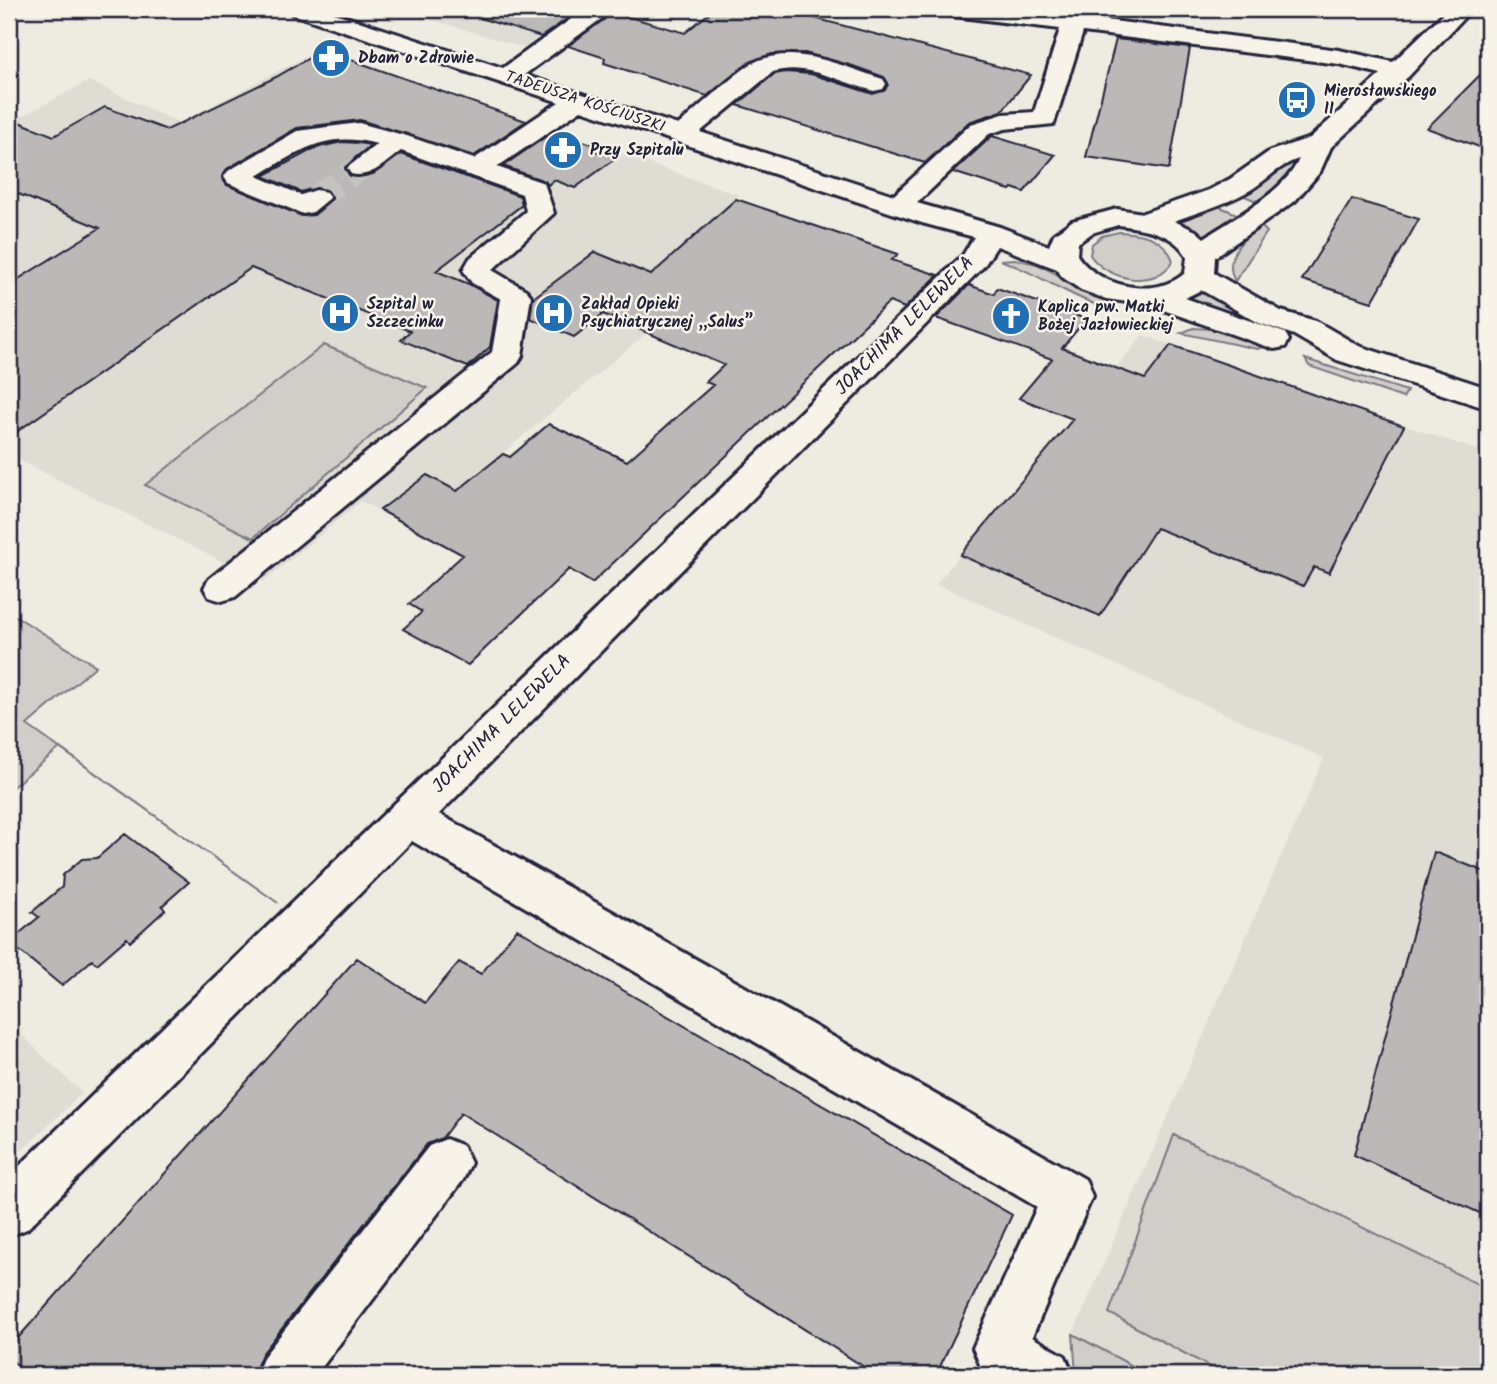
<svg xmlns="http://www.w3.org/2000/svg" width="1497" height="1384" viewBox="0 0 1497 1384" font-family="Kalam,sans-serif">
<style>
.built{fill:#dfdcd4}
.green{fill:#d1cdc9;stroke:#7a7882;stroke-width:2}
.building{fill:#bbb8b7;stroke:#22223b;stroke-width:2}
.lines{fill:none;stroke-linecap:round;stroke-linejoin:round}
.minor-tunnel{stroke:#c5c3c0;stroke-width:25;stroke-dasharray:25 12;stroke-linecap:butt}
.minor-casing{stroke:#22223b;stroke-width:6}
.minor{fill:#f7f3e8;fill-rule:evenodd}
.labels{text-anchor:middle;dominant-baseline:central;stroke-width:5;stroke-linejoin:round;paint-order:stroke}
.far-poi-label{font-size:16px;font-weight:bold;fill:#22223b;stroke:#f7f3e8;text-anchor:start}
.far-street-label{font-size:16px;fill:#22223b;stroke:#f7f3e8}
.street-label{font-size:19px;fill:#22223b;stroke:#f7f3e8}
</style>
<rect width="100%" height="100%" fill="#eeebe1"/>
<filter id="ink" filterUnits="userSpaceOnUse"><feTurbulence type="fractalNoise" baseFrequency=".0143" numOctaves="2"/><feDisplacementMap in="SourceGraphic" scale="14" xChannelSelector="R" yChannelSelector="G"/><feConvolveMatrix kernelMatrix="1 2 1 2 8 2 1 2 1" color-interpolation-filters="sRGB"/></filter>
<g filter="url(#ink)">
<path class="built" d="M 397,9 L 616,9 L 551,56 Z
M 320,49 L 739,195 L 698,232 L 695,293 L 457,491 L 411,527 L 361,501 L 263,582 L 9,455 L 9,123 L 89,81 L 180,123 Z
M 1143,335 L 1488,454 L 1488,1375 L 1149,1375 L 1073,1334 L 1324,758 L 936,584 Z
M 9,1023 L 82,1093 L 9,1163 Z"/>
<path class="green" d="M 1305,151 L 1313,153 L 1259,202 L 1242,195 Z
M 1218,206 L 1239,215 L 1208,237 L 1204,237 L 1178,220 L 1178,217 Z
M 1259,224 L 1267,232 L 1235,281 C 1222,258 1243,239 1259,224 Z
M 1119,232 C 1142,233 1165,237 1173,261 C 1155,291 1107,280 1090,255 L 1092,244 L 1102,236 Z
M 1014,259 L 1037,264 L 1108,300 L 1102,307 C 1065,294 1037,273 1000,260 Z
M 1204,291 L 1277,326 L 1274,333 L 1186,300 Z
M 1193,328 L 1212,329 L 1267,346 L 1257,349 L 1181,333 Z
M 324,345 L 427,388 L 253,538 L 145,485 Z
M 1305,359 L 1407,391 L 1403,398 L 1309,366 Z
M 9,612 L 96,666 L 27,725 L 278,903 L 60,748 L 9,790 Z
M 1174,1135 L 1488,1289 L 1488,1375 L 1225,1375 L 1109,1313 Z
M 1073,1334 L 1149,1375 L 1076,1375 Z"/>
<path class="building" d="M 482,9 L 581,9 L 541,37 L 480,18 Z
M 714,9 L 780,9 L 1031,75 L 1002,111 L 969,122 L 925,163 L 737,105 L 774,74 L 786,72 L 811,74 L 873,94 L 885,90 L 888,83 L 884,77 L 853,66 L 805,53 L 772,54 L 748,63 L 707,96 L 604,63 L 605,58 L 568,46 L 612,12 L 685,33 Z
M 1116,39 L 1190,48 L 1169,169 L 1086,157 Z
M 323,50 L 526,121 L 474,156 L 360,120 L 297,128 L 227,169 L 222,178 L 227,185 L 302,216 L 314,215 L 332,200 L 328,191 L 317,187 L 301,192 L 263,176 L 315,148 L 342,142 L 358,143 L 371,145 L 345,166 L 351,177 L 373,174 L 401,154 L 520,196 L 522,205 L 436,271 L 469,284 L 498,300 L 490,347 L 468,367 L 401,340 L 410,331 L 251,268 L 9,437 L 9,285 L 100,228 L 9,190 L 9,118 L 54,136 L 105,107 L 167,130 L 276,77 Z
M 1488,67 L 1488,150 L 1427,128 Z
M 554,131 L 598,146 L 593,150 L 616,158 L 575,188 L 554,180 L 548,185 L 545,181 L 503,166 Z
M 992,136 L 1055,155 L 1024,192 L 1012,188 L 1010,190 L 953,172 Z
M 736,199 L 898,254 L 892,260 L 938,275 L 905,308 L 889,302 L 592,583 L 569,569 L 468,665 L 403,629 L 422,612 L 409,604 L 463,555 L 380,510 L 427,475 L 457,491 L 503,454 L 510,457 L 549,424 L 627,461 L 713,385 L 706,382 L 724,365 L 603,314 L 574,337 L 530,318 L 533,298 L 595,252 L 651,275 Z
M 1352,199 L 1419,219 L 1372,302 L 1302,280 Z
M 969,285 L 994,294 L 997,288 L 1086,319 L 1062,348 L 1145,379 L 1171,345 L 1404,426 L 1329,573 L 1314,567 L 1303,586 L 1156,528 L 1100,616 L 960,555 L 1073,419 L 1019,398 L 1052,359 L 936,318 Z
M 125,834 L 189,882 L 162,906 L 165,910 L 130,942 L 127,938 L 97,964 L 92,960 L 62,986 L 9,942 L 39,917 L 32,912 L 62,887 L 63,875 L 82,859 L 97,858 Z
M 1434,852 L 1488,873 L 1488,1217 L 1354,1155 Z
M 517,929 L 1012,1215 L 936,1375 L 877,1375 L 461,1113 L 442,1138 L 427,1144 L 262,1354 L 253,1375 L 29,1375 L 9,1358 L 9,1348 L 357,958 L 425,1003 L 459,962 L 481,974 Z"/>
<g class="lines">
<path class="minor-tunnel" d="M 316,198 L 360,168"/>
<defs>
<path id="minor" d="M 289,9 L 322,9 L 503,68 L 585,9 L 611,9 L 608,14 L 524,75 L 678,125 C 696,110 739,69 757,61 C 798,44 844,67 883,79 L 886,84 L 883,89 L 874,91 C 842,83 807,62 773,72 L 700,132 L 894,195 L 971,124 L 1003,114 L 1034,112 L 1060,29 L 953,16 L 945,14 L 942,9 L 1007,9 L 1074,16 L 1339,50 L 1393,62 L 1448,9 L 1472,9 L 1409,76 L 1331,147 L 1320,172 L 1295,201 L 1215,257 L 1214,273 L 1281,311 L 1316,321 L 1359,346 L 1488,388 L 1488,409 L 1337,360 L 1294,335 L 1259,323 L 1201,290 L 1185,298 L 1285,333 L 1289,340 L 1285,347 L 1274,349 L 1149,305 L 1106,299 L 1081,290 L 1062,277 L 1057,269 L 997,246 L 984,266 L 439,814 L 1085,1179 L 1092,1197 L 1032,1337 L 1065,1356 L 1073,1375 L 995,1375 L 981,1367 L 973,1348 L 1037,1207 L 412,841 L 27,1229 L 9,1236 L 9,1176 L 963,255 L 974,237 L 922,223 L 581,110 L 497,167 L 544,183 L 554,213 L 492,270 L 526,290 L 531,296 L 522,356 L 518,363 L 235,597 L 222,601 L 209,597 L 204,588 L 209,579 L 492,352 L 501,299 L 472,283 L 463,270 L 470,258 L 526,211 L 522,194 L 401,151 C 386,162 371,179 351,174 L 347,168 L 377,144 C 325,130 300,151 257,176 L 301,195 L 316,190 L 326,192 L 330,198 L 313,212 L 303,214 L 228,183 L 224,177 L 228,171 L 297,131 L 359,123 L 407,136 L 474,159 L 559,102 L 292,14 ZM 1083,32 L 1339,64 L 1381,74 L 1310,138 L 1270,151 L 1230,179 L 1209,190 L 1143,213 L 1117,209 L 1072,221 L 1054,234 L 1049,246 L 1000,227 L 917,203 L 989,134 L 1005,129 L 1054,124 ZM 1299,159 C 1285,192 1234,218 1204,238 L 1196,231 L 1174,221 C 1198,212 1224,205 1247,192 C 1265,182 1279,165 1299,159 ZM 1118,225 C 1142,228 1176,233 1187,257 L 1185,273 C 1155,300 1098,287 1077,255 L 1078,243 L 1092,233 Z
M 446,1139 L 463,1146 L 471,1163 L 463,1180 L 316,1375 L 256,1375 L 264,1356 L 429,1146 Z"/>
</defs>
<use href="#minor" class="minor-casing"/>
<use href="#minor" class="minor"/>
</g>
</g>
<defs>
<symbol id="pharmacy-disc" viewBox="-11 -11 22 22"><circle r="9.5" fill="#1f6fb2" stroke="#f7f3e8"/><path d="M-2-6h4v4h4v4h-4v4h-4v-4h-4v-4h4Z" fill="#fff"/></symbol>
<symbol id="bus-disc" viewBox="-11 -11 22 22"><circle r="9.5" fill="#1f6fb2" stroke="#f7f3e8"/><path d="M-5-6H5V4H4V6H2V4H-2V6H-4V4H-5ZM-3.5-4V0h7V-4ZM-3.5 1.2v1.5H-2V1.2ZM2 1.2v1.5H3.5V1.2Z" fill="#fff"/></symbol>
<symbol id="hospital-disc" viewBox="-11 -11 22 22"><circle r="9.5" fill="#1f6fb2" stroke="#f7f3e8"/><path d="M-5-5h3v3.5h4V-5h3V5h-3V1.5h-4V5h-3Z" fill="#fff"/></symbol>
<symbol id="church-disc" viewBox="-11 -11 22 22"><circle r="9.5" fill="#1f6fb2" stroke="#f7f3e8"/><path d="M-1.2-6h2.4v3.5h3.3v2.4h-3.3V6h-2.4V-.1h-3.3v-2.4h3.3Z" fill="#fff"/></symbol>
</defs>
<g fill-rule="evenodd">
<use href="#pharmacy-disc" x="309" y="36" width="44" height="44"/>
<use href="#bus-disc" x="1275" y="78" width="44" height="44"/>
<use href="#pharmacy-disc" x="541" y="128" width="44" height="44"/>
<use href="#hospital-disc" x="318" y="291" width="44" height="44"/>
<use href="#hospital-disc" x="532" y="291" width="44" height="44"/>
<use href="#church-disc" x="989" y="294" width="44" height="44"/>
</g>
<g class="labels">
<g class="far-poi-label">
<text x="358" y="58">Dbam o Zdrowie</text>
<text x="1324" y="91">Mierosławskiego<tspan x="1324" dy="18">II</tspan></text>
<text x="590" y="150">Przy Szpitalu</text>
<text x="367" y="304">Szpital w<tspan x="367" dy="18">Szczecinku</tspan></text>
<text x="581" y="304">Zakład Opieki<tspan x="581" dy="18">Psychiatrycznej „Salus”</tspan></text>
<text x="1038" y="307">Kaplica pw. Matki<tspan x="1038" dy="18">Bożej Jazłowieckiej</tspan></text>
</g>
<g class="far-street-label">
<text transform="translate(585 102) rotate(18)">TADEUSZA KOŚCIUSZKI</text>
</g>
<g class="street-label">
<text transform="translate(905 326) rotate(-45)">JOACHIMA LELEWELA</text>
<text transform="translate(502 724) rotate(-45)">JOACHIMA LELEWELA</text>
</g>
</g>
<rect width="1497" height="1384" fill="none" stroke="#f7f3e8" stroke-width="35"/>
<rect x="18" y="18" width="1462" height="1349" fill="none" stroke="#22223b" stroke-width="2.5" filter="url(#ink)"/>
</svg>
